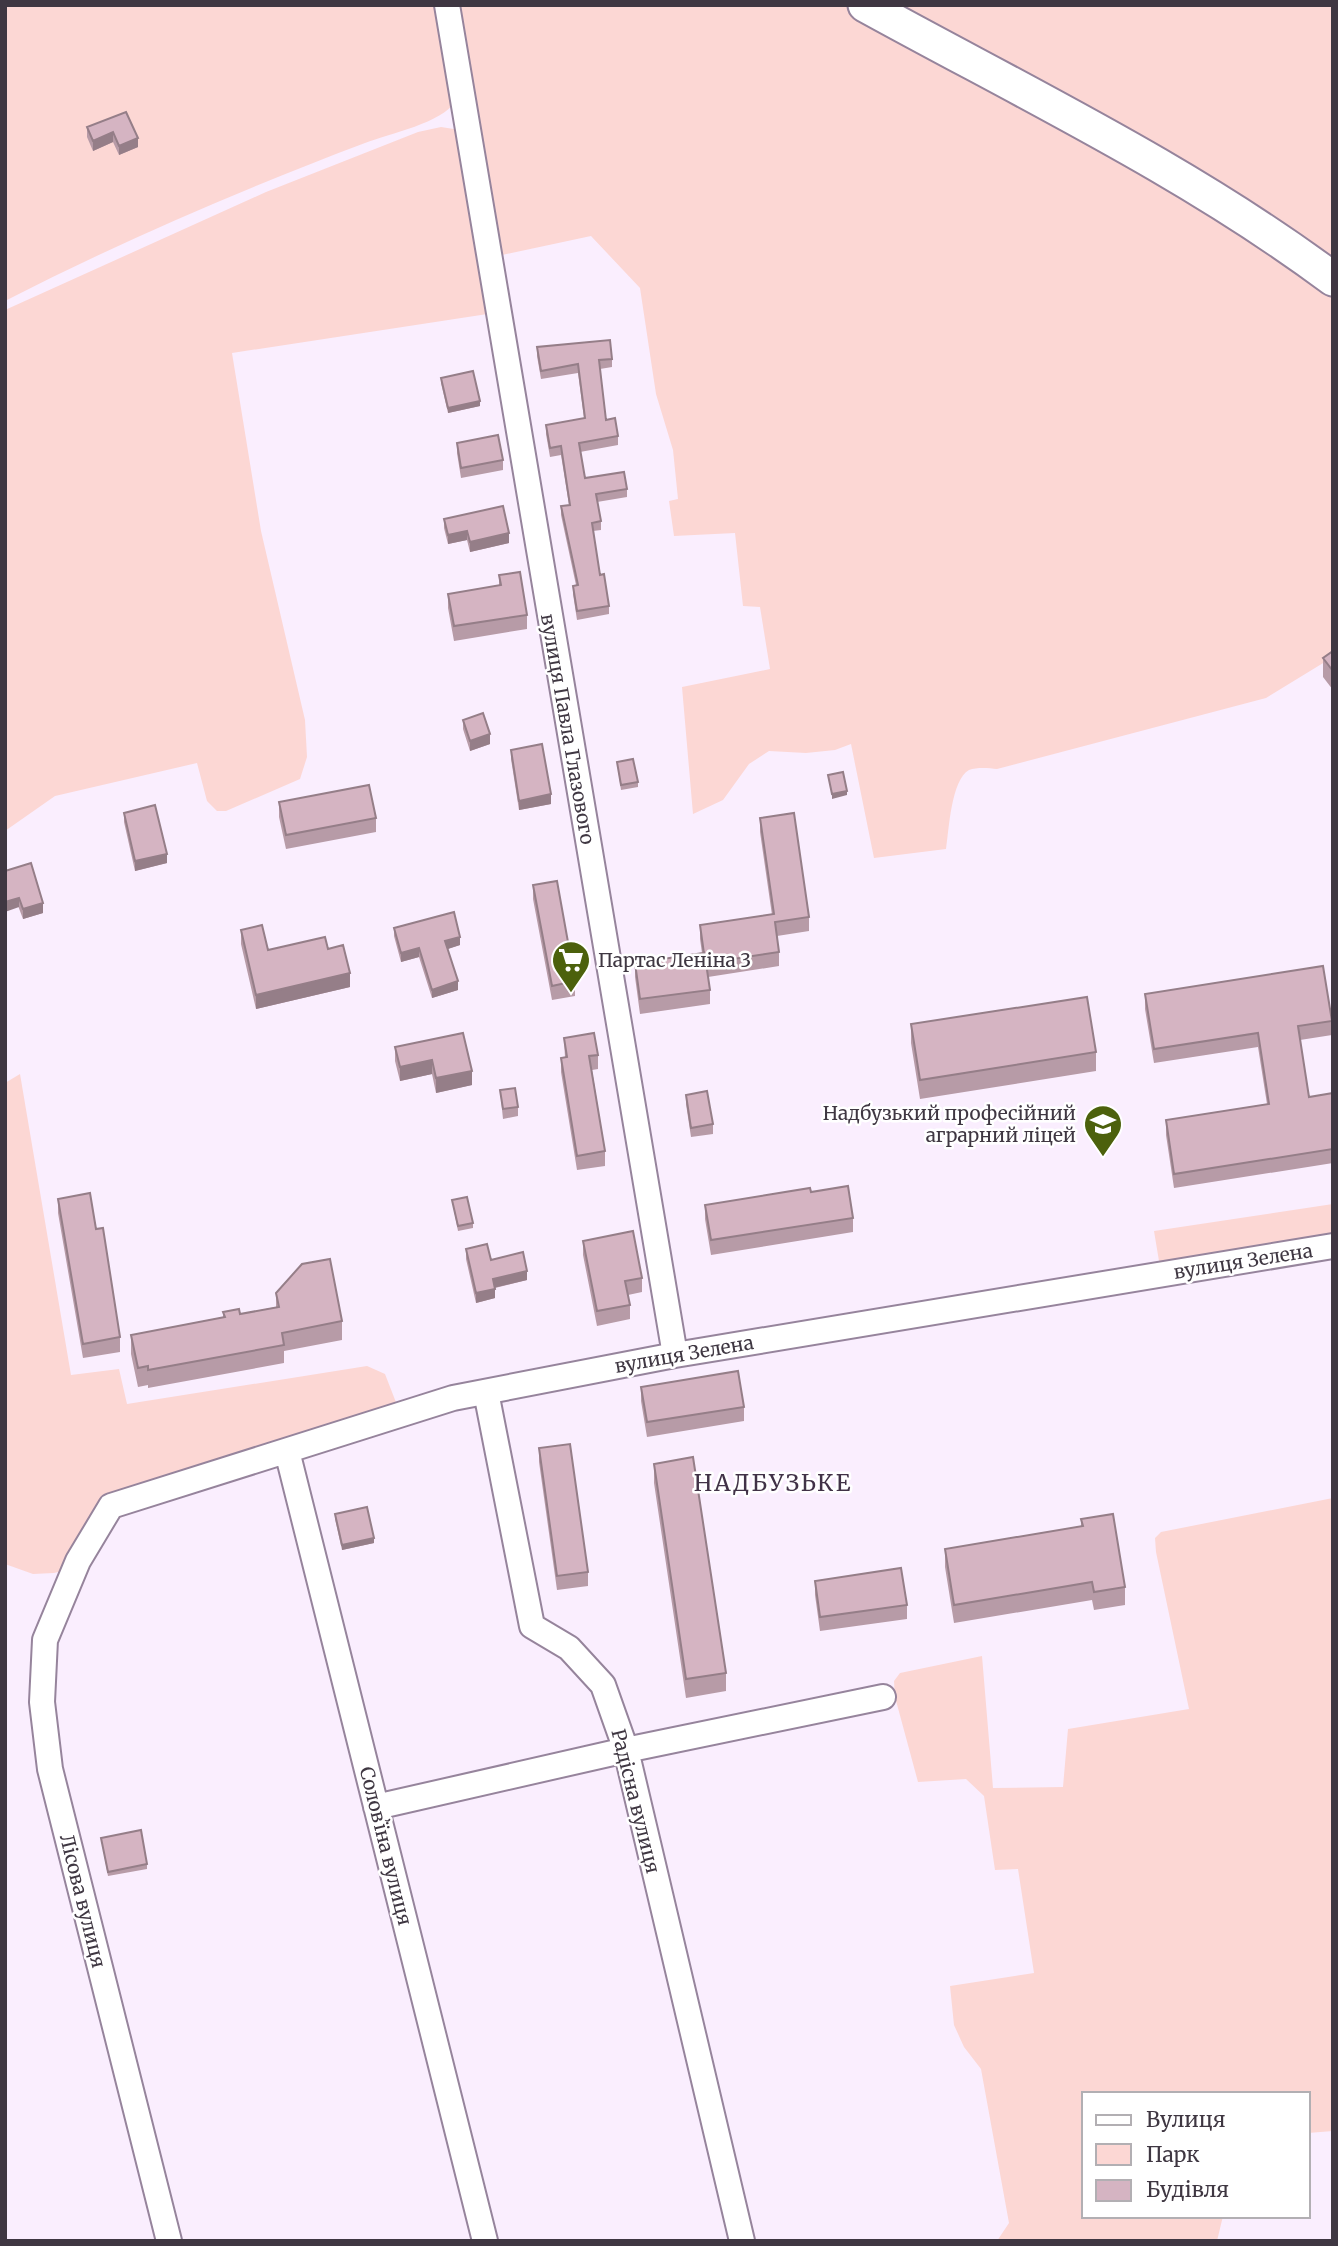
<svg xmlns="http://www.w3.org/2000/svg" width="1338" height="2246" viewBox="0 0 1338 2246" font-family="Merriweather,serif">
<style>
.green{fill:#fcd7d4}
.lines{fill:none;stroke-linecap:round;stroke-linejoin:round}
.street-casing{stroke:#96849c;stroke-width:28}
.secondary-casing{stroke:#96849c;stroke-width:37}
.street{stroke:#fff;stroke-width:24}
.secondary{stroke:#fff;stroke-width:33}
.wall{fill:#b79ba7}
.shaded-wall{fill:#957e88}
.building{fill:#d5b4c2;stroke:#957e88;stroke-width:2}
.labels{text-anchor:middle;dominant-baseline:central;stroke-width:5;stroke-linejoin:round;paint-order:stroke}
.street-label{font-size:19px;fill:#3f3742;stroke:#fff}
.poi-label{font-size:19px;fill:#3f3742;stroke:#fff;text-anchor:start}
.quarter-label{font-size:23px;letter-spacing:2px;fill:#413247;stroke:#fff}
</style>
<rect width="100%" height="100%" fill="#faeefe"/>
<path class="green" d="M 5,5 L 441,5 L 454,102 C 444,122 389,134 365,143 C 243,189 122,241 5,301 Z
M 459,5 L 847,5 L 1250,234 L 1333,289 L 1333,657 L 1266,698 L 997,769 C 989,768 977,767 969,770 C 951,780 949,830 946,849 L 874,858 L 851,744 L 835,750 L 806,753 L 769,751 L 749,764 L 723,800 L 693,814 L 682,687 L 770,669 L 760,607 L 743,606 L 735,533 L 674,536 L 669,501 L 678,499 L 673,450 L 656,394 L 640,288 L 591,236 L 502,255 Z
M 895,5 L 1333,5 L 1333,257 L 1265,213 Z
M 441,127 L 460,130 L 494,313 L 232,353 L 261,531 L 305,720 L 307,757 L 300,779 L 226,811 L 217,811 L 207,801 L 197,763 L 55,796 L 5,831 L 5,310 L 266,192 L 418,132 Z
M 20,1074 L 71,1375 L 119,1369 L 127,1404 L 367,1366 L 385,1374 L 397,1405 L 141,1504 L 117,1520 L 70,1569 L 54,1573 L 33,1574 L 5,1564 L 5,1083 Z
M 1333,1204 L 1333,1243 L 1165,1267 L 1159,1261 L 1154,1231 Z
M 1333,1498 L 1333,2131 L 1308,2133 L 1308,2094 L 1084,2094 L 1084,2216 L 1223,2216 L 1217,2241 L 997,2241 L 1009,2223 L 981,2069 L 964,2047 L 954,2025 L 950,1986 L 1034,1973 L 1018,1869 L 995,1870 L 984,1796 L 966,1779 L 918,1782 L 895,1697 L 894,1681 L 900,1673 L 982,1656 L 993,1788 L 1063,1787 L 1068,1729 L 1189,1709 L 1156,1552 L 1155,1538 L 1161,1532 Z"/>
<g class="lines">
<defs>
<path id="street" d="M 447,5 L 675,1355
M 486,1392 L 532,1626 L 569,1648 L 603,1685 L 626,1750 L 742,2241
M 287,1451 L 485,2241
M 376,1807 L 626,1750 L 883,1697
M 169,2241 L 50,1769 L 42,1702 L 45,1640 L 78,1561 L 111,1506 L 453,1398 L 675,1355 L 1333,1246"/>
<path id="secondary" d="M 865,5 C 1023,92 1188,171 1333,279"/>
</defs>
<use href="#street" class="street-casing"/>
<use href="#secondary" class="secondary-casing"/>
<use href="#street" class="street"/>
<use href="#secondary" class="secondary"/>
</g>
<path class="wall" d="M 126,112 L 138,147 L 119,155 L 113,142 L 93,151 L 87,137 L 87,127 Z
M 537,347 L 612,359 L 612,367 L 600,369 L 606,420 L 618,436 L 618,445 L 580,452 L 585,478 L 627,489 L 627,497 L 597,502 L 601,521 L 601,530 L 593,531 L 600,575 L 609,606 L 609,614 L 577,620 L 573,594 L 573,586 L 576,585 L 561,515 L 561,506 L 569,505 L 561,455 L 550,457 L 546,434 L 546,425 L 584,418 L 578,373 L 541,379 L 537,356 Z
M 441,378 L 480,406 L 448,413 L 441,383 Z
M 457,443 L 503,460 L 503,470 L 461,478 L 457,453 Z
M 444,519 L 509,543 L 470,552 L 467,540 L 448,544 L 444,528 Z
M 499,575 L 527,615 L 527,629 L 454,641 L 448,608 L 448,594 L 499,586 Z
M 1333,651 L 1333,690 L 1323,677 L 1323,658 Z
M 463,720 L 490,744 L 470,751 L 463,729 Z
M 511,750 L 551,804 L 519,810 L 511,759 Z
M 617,762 L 638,782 L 638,787 L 621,790 Z
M 279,802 L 376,818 L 376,832 L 286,849 L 279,817 Z
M 124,813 L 167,863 L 135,871 L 124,822 Z
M 760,818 L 809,917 L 809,931 L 777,936 L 779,952 L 779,966 L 708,977 L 710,990 L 710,1004 L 640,1014 L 635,977 L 635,963 L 702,953 L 700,939 L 700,925 L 772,915 L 760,832 Z
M 5,871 L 43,913 L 23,919 Z
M 533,885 L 575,981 L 575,996 L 552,1000 L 533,899 Z
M 394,928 L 460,945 L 447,949 L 458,990 L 432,998 L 419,957 L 401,962 L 394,936 Z
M 241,930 L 268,950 L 328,949 L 350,987 L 256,1009 L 241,944 Z
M 1145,994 L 1332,1021 L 1332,1035 L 1300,1040 L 1309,1097 L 1333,1093 L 1333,1163 L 1174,1188 L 1166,1135 L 1166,1120 L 1267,1104 L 1258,1047 L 1154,1063 L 1145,1009 Z
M 911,1024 L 1096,1052 L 1096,1071 L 920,1099 L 911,1043 Z
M 463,1033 L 472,1085 L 436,1093 L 432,1074 L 400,1081 L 395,1061 L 395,1047 Z
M 564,1038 L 598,1055 L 598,1069 L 592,1070 L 605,1151 L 605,1166 L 577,1170 L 561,1072 L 561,1058 L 565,1058 Z
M 500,1090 L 518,1107 L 518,1116 L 503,1119 Z
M 686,1095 L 713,1124 L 713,1134 L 691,1137 L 686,1104 Z
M 58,1199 L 96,1229 L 120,1337 L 120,1352 L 83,1358 L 58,1213 Z
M 452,1200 L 473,1223 L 473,1228 L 458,1231 Z
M 705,1205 L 853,1218 L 853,1232 L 711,1255 L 705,1219 Z
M 583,1241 L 642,1278 L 642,1292 L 628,1295 L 630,1305 L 630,1319 L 597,1326 L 583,1255 Z
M 466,1249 L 491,1260 L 527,1280 L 495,1288 L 495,1298 L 476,1303 L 466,1259 Z
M 276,1293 L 342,1321 L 342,1340 L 284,1351 L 284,1363 L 148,1388 L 148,1385 L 138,1387 L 131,1354 L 131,1335 L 223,1317 L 223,1312 L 240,1314 L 276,1307 Z
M 641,1387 L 744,1407 L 744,1421 L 647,1437 L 641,1401 Z
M 539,1448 L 588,1572 L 588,1586 L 557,1590 L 539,1462 Z
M 654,1464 L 726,1673 L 726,1691 L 686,1698 L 654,1483 Z
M 335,1514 L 374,1543 L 342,1550 L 335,1519 Z
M 1081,1519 L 1125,1587 L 1125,1605 L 1094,1610 L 1092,1600 L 954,1623 L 945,1567 L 945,1549 L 1081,1527 Z
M 815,1581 L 907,1605 L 907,1619 L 820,1631 L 815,1595 Z
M 101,1838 L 147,1864 L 147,1869 L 108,1876 Z"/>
<path class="shaded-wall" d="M 113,132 L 113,142 L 93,151 L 93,141 Z
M 138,138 L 138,147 L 119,155 L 119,146 Z
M 480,401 L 480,406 L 448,413 L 448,408 Z
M 467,531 L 467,540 L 448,544 L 448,535 Z
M 509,533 L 509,543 L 470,552 L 470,542 Z
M 490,734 L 490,744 L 470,751 L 470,741 Z
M 847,791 L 847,795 L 832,799 L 832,794 Z
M 551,794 L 551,804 L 519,810 L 519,801 Z
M 167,854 L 167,863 L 135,871 L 135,861 Z
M 19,898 L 19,907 L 5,912 L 5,902 Z
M 43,903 L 43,913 L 23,919 L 23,909 Z
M 460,937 L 460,945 L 445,950 L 445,941 Z
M 419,948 L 419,957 L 401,962 L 401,953 Z
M 350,973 L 350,987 L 256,1009 L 256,995 Z
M 458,981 L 458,990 L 432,998 L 432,990 Z
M 432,1060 L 432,1074 L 400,1081 L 400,1067 Z
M 472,1071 L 472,1085 L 436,1093 L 436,1078 Z
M 527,1271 L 527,1280 L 493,1288 L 493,1279 Z
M 495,1289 L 495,1298 L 476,1303 L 476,1293 Z
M 374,1538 L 374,1543 L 342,1550 L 342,1545 Z"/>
<path class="building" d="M 126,112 L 138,138 L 119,146 L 113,132 L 93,141 L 87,127 Z
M 610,340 L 612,359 L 599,360 L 606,420 L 615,418 L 618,436 L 579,443 L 585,478 L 624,472 L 627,489 L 596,494 L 601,521 L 592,523 L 600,575 L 604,574 L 609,606 L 577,611 L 573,586 L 578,585 L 561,506 L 570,505 L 561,446 L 550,448 L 546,425 L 585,418 L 578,364 L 541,371 L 537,347 Z
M 473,371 L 480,401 L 448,408 L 441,378 Z
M 498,435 L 503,460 L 461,468 L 457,443 Z
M 503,506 L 509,533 L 470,542 L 467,531 L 448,535 L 444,519 Z
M 520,572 L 527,615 L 454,626 L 448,594 L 501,585 L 499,575 Z
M 1333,651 L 1333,671 L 1323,658 Z
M 483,713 L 490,734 L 470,741 L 463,720 Z
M 542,744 L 551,794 L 519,801 L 511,750 Z
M 633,759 L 638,782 L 621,785 L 617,762 Z
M 843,772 L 847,791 L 832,794 L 828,775 Z
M 369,785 L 376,818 L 286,835 L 279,802 Z
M 155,805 L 167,854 L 135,861 L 124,813 Z
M 794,813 L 809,917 L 775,922 L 779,952 L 706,963 L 710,990 L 640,999 L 635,963 L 704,953 L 705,961 L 700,925 L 774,914 L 760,818 Z
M 31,863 L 43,903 L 23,909 L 19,898 L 5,902 L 5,871 Z
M 557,881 L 575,981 L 552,986 L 533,885 Z
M 454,912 L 460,937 L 445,941 L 458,981 L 432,990 L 419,948 L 401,953 L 394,928 Z
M 262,925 L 268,950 L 325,937 L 328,949 L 343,945 L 350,973 L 256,995 L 241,930 Z
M 1323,966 L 1332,1021 L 1298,1026 L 1309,1097 L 1333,1093 L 1333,1149 L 1174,1174 L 1166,1120 L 1269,1104 L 1258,1033 L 1154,1049 L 1145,994 Z
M 1087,997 L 1096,1052 L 920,1080 L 911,1024 Z
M 463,1033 L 472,1071 L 436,1078 L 432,1060 L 400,1067 L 395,1047 Z
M 594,1033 L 598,1055 L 589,1056 L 605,1151 L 577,1156 L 561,1058 L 567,1057 L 564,1038 Z
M 515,1088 L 518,1107 L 503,1109 L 500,1090 Z
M 707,1091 L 713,1124 L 691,1128 L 686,1095 Z
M 848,1186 L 853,1218 L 711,1240 L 705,1205 L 810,1188 L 811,1192 Z
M 90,1193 L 96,1229 L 103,1228 L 120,1337 L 83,1344 L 58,1199 Z
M 467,1197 L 473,1223 L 458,1226 L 452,1200 Z
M 633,1231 L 642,1278 L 625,1281 L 630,1305 L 597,1311 L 583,1241 Z
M 487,1244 L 491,1260 L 523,1252 L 527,1271 L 493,1279 L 495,1289 L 476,1293 L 466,1249 Z
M 330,1259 L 342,1321 L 282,1333 L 284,1345 L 148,1370 L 148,1366 L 138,1368 L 131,1335 L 225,1317 L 223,1312 L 239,1309 L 240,1314 L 279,1307 L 276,1293 L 302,1264 Z
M 738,1371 L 744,1407 L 647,1422 L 641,1387 Z
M 570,1444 L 588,1572 L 557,1576 L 539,1448 Z
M 693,1457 L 726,1673 L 686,1679 L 654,1464 Z
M 367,1507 L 374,1538 L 342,1545 L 335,1514 Z
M 1113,1514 L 1125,1587 L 1094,1592 L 1092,1582 L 954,1605 L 945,1549 L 1083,1526 L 1081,1519 Z
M 901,1568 L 907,1605 L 820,1617 L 815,1581 Z
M 141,1830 L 147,1864 L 108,1872 L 101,1838 Z"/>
<defs>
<symbol id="supermarket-pin" viewBox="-11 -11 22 30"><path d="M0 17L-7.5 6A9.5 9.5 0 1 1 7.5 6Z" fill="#4c610c" stroke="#fff"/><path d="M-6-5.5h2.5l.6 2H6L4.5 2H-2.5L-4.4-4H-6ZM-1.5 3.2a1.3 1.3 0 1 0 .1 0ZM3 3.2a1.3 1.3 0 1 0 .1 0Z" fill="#fff"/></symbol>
<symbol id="university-pin" viewBox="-11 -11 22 30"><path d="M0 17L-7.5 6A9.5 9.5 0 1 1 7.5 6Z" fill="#4c610c" stroke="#fff"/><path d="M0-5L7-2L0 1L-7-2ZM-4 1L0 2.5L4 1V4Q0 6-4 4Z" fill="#fff"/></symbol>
</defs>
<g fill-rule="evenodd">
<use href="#supermarket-pin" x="549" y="938" width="44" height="60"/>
<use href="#university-pin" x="1081" y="1102" width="44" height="60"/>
</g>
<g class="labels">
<g class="street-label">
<text transform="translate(568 729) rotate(80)">вулиця Павла Глазового</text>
<text transform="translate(1243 1261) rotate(-9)">вулиця Зелена</text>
<text transform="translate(684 1354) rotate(-10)">вулиця Зелена</text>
<text transform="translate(636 1801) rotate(76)">Радісна вулиця</text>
<text transform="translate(386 1846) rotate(76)">Соловʼїна вулиця</text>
<text transform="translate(83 1901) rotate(76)">Лісова вулиця</text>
</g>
<g class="poi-label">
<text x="598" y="960">Партас Леніна 3</text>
<text x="1076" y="1113" text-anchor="end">Надбузький професійний<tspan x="1076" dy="22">аграрний ліцей</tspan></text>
</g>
<g class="quarter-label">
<text x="773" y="1482">НАДБУЗЬКЕ</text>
</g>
</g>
<rect width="1338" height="2246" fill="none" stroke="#3f3742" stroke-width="14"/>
<rect x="1082" y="2092" width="228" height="126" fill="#ffffff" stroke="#b2afb3" stroke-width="2"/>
<rect x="1096" y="2115" width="35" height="10" fill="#ffffff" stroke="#b2afb3" stroke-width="2"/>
<text x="1146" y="2127" font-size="21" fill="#3f3742">Вулиця</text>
<rect x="1096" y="2144" width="35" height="21" fill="#fcd7d4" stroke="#b2afb3" stroke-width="2"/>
<text x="1146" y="2162" font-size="21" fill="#3f3742">Парк</text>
<rect x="1096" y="2180" width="35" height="21" fill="#d5b4c2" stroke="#b2afb3" stroke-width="2"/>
<text x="1146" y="2197" font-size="21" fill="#3f3742">Будівля</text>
</svg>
